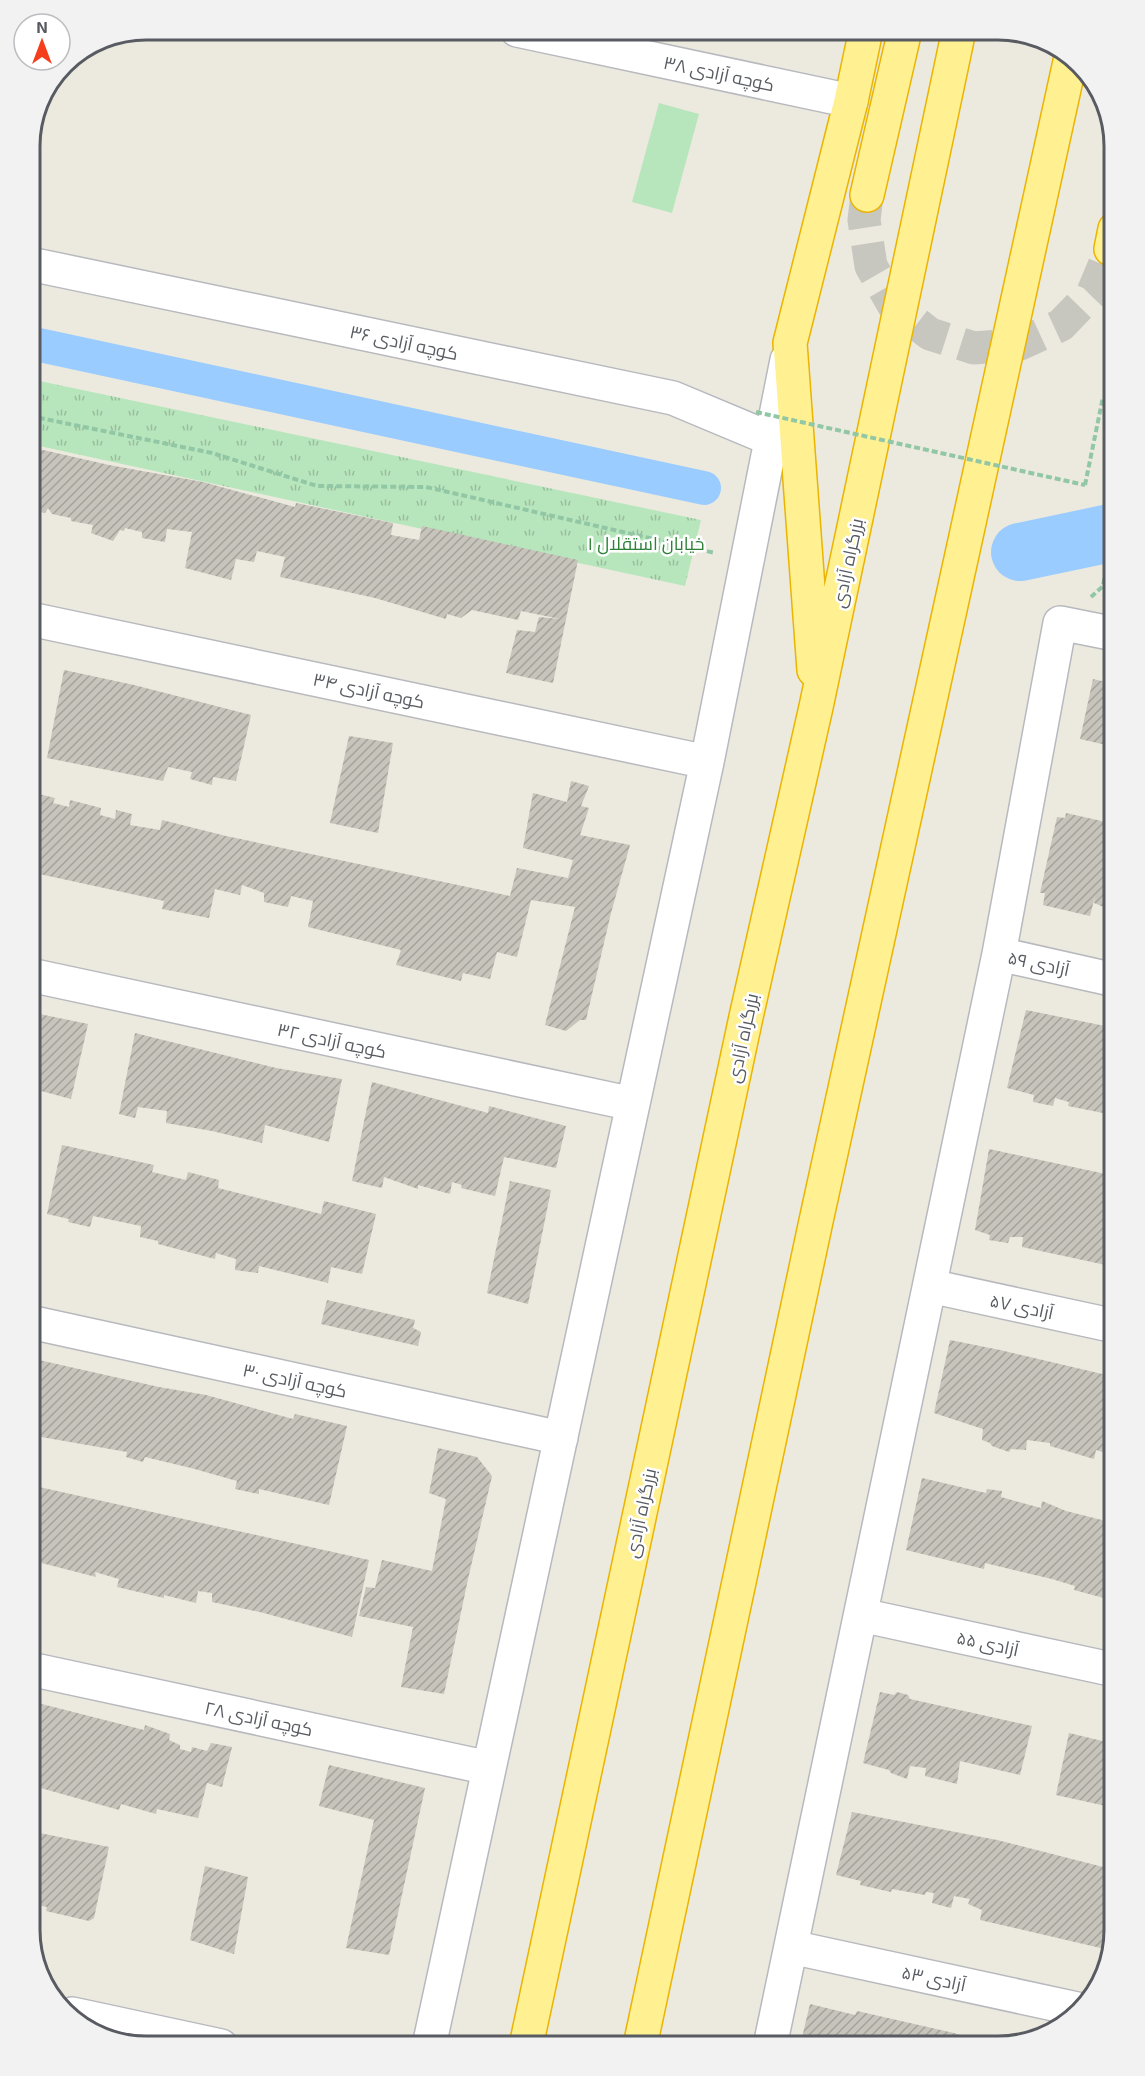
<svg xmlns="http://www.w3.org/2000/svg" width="1145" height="2076" viewBox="0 0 1145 2076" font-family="'Exo 2',Cairo,sans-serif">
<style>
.grass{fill:#b8e6bc}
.park{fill:url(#park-tufts)}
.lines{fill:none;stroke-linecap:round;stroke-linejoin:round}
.canal{stroke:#9bccff;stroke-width:34}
.river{stroke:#9bccff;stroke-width:58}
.building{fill:url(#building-hatch)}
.trunk-tunnel{stroke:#c7c6bf;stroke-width:33;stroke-dasharray:33 16;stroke-linecap:butt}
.minor-casing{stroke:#b7b9bf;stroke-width:36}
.trunk-casing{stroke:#eab400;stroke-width:36}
.path{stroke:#91c7a5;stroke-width:4;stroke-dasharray:6 3;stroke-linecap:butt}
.minor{stroke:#fff;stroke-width:33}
.trunk{stroke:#fff091;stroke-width:33}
.path-bridge{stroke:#91c7a5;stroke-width:4;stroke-dasharray:6 3;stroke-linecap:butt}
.labels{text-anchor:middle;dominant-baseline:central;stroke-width:5;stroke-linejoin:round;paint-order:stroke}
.street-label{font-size:18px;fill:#585b61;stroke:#fff}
.park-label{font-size:18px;fill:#2e8238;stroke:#fff}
.rim{fill:none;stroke:#585b61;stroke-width:3}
</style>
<defs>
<pattern id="park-tufts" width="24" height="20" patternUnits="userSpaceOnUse" patternTransform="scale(1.5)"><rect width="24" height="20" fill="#b8e6bc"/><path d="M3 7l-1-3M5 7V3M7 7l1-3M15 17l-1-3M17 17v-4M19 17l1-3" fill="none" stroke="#98bd9c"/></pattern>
<pattern id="building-hatch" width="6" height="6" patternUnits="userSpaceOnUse" patternTransform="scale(1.5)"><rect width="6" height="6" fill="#c7c4bb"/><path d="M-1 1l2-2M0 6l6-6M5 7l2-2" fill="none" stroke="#a4a29b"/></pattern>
</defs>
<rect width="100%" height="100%" fill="#eceade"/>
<path class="grass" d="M 659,103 L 699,114 L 672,213 L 632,202 Z"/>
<path class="park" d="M 30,379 L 701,520 L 685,586 L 30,444 Z"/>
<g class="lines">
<path class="canal" d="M 30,343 L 704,488"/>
<path class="river" d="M 1020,552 L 1115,532"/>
</g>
<path class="building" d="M 30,447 L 109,465 L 203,482 L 295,507 L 296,503 L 393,523 L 391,535 L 419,540 L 422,526 L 578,560 L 553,683 L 506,673 L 517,630 L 535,632 L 539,617 L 560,619 L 521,611 L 518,620 L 472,610 L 461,618 L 447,614 L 446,619 L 375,598 L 280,577 L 285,557 L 257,551 L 254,562 L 236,559 L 231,580 L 185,568 L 192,532 L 167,529 L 165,542 L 142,538 L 142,532 L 125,528 L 124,531 L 120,530 L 113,541 L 91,533 L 93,525 L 71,521 L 71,518 L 52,514 L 48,508 L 45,513 L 30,510 Z
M 64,670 L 134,685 L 251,715 L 236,781 L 213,777 L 212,785 L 190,779 L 192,772 L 168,767 L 163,781 L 47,758 Z
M 1093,679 L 1115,684 L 1115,747 L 1080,739 Z
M 349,736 L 393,743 L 378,833 L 330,823 Z
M 571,781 L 589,786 L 581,806 L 589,808 L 580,835 L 630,845 L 611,913 L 586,1020 L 580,1020 L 566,1031 L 545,1025 L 575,907 L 531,900 L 517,957 L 497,952 L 490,979 L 463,973 L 461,981 L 396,965 L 401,950 L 308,927 L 313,901 L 291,896 L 288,907 L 264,902 L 264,893 L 242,885 L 240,895 L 215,889 L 209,918 L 162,909 L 164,901 L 30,872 L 30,792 L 55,798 L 53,803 L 69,807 L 70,800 L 101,808 L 100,815 L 115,819 L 116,810 L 132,814 L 130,825 L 160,830 L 162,820 L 226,836 L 510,896 L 517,868 L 568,878 L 573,860 L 523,848 L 533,793 L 567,802 Z
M 1066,813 L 1115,824 L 1115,915 L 1105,913 L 1106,908 L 1094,903 L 1095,896 L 1090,916 L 1043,905 L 1045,893 L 1040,893 L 1057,817 L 1065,818 Z
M 1026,1010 L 1115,1028 L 1115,1109 L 1113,1115 L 1068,1106 L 1069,1102 L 1055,1098 L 1053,1106 L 1033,1102 L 1034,1095 L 1007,1088 Z
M 30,1012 L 88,1024 L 71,1099 L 30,1088 Z
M 135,1033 L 276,1068 L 342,1079 L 329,1142 L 265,1125 L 262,1143 L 212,1131 L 166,1123 L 167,1111 L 138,1107 L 135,1118 L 119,1114 Z
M 372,1082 L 488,1113 L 489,1106 L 566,1126 L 556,1168 L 504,1157 L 495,1196 L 461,1188 L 462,1185 L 452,1182 L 450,1194 L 418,1185 L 418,1189 L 384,1177 L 382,1188 L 352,1181 Z
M 62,1145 L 154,1165 L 152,1172 L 186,1180 L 188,1172 L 219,1180 L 218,1188 L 321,1214 L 324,1201 L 376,1214 L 362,1274 L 331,1267 L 328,1283 L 259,1266 L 258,1273 L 235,1270 L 236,1259 L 216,1253 L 215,1259 L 158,1244 L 158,1241 L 140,1237 L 141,1226 L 93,1216 L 90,1227 L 68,1222 L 69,1219 L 47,1214 Z
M 989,1149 L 1115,1176 L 1115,1267 L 1022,1247 L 1023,1237 L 1010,1237 L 1008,1243 L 989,1240 L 990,1235 L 975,1230 Z
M 510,1181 L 551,1190 L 528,1304 L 487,1293 Z
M 327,1300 L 415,1320 L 413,1328 L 421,1332 L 418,1346 L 321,1324 Z
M 950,1340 L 1000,1350 L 1115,1377 L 1115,1448 L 1108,1448 L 1106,1453 L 1096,1450 L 1094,1459 L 1050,1446 L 1050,1443 L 1027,1440 L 1026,1450 L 1011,1449 L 1009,1452 L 992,1446 L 990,1443 L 982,1440 L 983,1429 L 934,1413 Z
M 30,1358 L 159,1387 L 206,1395 L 293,1419 L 295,1414 L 347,1426 L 329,1505 L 259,1489 L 259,1494 L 235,1489 L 237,1481 L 191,1468 L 145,1457 L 143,1462 L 126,1457 L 127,1452 L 30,1435 Z
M 438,1448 L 477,1457 L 492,1476 L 468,1579 L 444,1694 L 401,1687 L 413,1627 L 359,1616 L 366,1587 L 375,1588 L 382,1560 L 432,1571 L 446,1499 L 429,1493 Z
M 922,1478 L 986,1493 L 987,1489 L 1002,1491 L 1001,1497 L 1041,1508 L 1042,1501 L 1066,1511 L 1110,1522 L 1112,1519 L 1115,1520 L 1115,1601 L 1074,1590 L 1075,1586 L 1052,1579 L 985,1563 L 984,1569 L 906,1550 Z
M 30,1485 L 369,1560 L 352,1637 L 260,1612 L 212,1602 L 212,1593 L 198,1591 L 196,1603 L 164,1595 L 164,1598 L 117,1587 L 119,1579 L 95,1572 L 96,1577 L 30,1560 Z
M 880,1692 L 894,1695 L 897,1692 L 908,1695 L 910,1699 L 1032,1726 L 1020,1775 L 960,1761 L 957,1784 L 925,1776 L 926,1768 L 910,1766 L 907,1779 L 891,1773 L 889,1770 L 863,1763 Z
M 30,1701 L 144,1730 L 145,1725 L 170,1734 L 169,1740 L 180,1745 L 180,1749 L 191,1752 L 192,1747 L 207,1751 L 211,1743 L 232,1747 L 222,1787 L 207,1783 L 198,1818 L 157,1809 L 156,1814 L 121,1804 L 119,1810 L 30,1785 Z
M 1069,1733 L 1115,1744 L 1115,1808 L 1056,1795 Z
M 329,1765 L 425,1788 L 389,1955 L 346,1948 L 374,1820 L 319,1806 Z
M 852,1812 L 997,1840 L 1115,1870 L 1115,1929 L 1109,1950 L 980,1920 L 982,1910 L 968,1904 L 970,1899 L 954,1896 L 951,1908 L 932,1903 L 934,1893 L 926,1892 L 925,1895 L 892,1889 L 891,1892 L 860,1885 L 861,1881 L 836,1875 Z
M 30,1831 L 109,1847 L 94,1918 L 89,1921 L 46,1911 L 47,1907 L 33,1904 L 30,1908 Z
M 205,1866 L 248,1877 L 234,1954 L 190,1940 Z
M 810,2004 L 855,2015 L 857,2011 L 954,2033 L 997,2046 L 800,2046 Z"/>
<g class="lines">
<path class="trunk-tunnel" d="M 867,195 L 864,220 L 871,266 L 894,306 L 930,334 L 974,348 L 1020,344 L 1061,325 L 1093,292 L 1111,249"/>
<defs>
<path id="minor" d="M 517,30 L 851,101
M 30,264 L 673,398 L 771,439
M 30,619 L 707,762
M 999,954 L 1115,980
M 30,975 L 633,1104
M 930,1286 L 1115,1326
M 30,1322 L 561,1438
M 861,1615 L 1115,1670
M 30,1669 L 489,1768
M 791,1947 L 1077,2009
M 72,2014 L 221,2046
M 429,2046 L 707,762 L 787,360
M 770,2046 L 999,954 L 1060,623 L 1115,634"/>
<path id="trunk" d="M 867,195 L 905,30
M 1111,249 L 1115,229
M 814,670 L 790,343 L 851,101 L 866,30
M 526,2046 L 746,1017 L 816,707 L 959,30
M 640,2046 L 816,1221 L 1071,57"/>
</defs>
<use href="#minor" class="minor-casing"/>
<use href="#trunk" class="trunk-casing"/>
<path class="path" d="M 30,416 L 212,453 L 317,486 L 426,487 L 715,553
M 1085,485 L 1103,397 L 1115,396
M 1091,597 L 1103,586 L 1115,514"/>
<use href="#minor" class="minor"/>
<use href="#trunk" class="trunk"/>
<path class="path-bridge" d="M 756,412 L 1085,485"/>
</g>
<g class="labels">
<g class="street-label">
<text transform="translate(719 73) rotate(12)">کوچه آزادی ۳۸</text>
<text transform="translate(404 342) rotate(12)">کوچه آزادی ۳۶</text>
<text transform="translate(847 563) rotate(-78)">بزرگراه آزادی</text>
<text transform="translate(369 690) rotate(12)">کوچه آزادی ۳۴</text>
<text transform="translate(1039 963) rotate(12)">آزادی ۵۹</text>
<text transform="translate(742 1038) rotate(-78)">بزرگراه آزادی</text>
<text transform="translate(332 1040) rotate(12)">کوچه آزادی ۳۲</text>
<text transform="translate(1022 1306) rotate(12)">آزادی ۵۷</text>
<text transform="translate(295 1380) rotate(12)">کوچه آزادی ۳۰</text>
<text transform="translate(640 1513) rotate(-78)">بزرگراه آزادی</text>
<text transform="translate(988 1643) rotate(12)">آزادی ۵۵</text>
<text transform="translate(259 1718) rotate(12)">کوچه آزادی ۲۸</text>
<text transform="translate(934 1978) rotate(12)">۵۳ آزادی</text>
</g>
<g class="park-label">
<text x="646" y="543">خیابان استقلال ۱</text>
</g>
</g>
<path d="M0 0H1145V2076H0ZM146 40H998A106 106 0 0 1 1104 146V1930A106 106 0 0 1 998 2036H146A106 106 0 0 1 40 1930V146A106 106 0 0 1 146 40Z" fill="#f2f2f2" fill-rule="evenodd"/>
<path class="rim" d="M146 40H998A106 106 0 0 1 1104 146V1930A106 106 0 0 1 998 2036H146A106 106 0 0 1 40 1930V146A106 106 0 0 1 146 40Z"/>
<g transform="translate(42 42)"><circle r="28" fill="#ffffff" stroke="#bcbdc0" stroke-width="1.5"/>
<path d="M0-4.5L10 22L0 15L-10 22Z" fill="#f43e1c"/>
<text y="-9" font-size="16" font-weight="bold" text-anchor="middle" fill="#585b61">N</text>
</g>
</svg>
